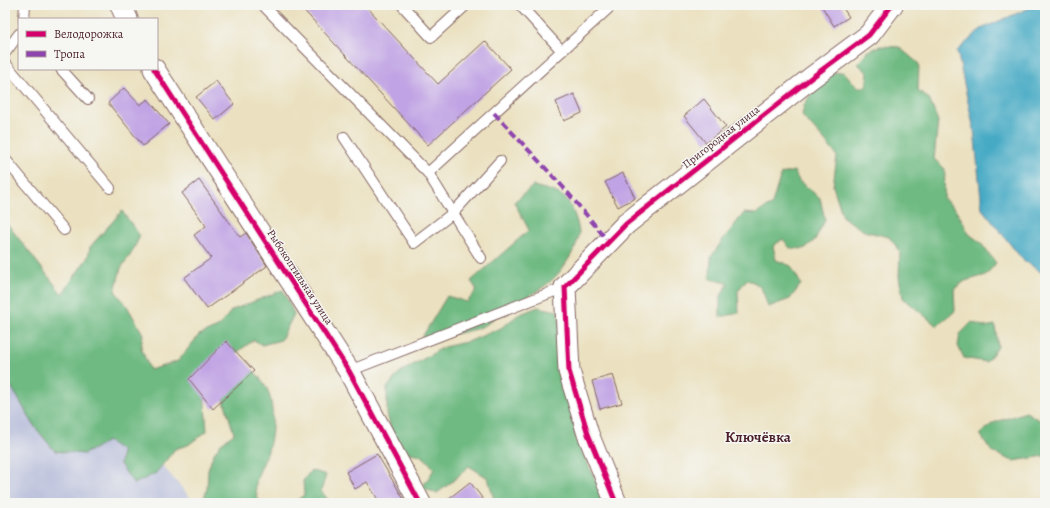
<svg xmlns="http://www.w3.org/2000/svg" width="1050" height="508" viewBox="0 0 1050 508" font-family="Alegreya,serif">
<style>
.industrial{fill:#bec3dd}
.forest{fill:#6eba82;stroke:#5c6c56}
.water{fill:#46aac5;stroke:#486478}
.building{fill:#c0a3e4}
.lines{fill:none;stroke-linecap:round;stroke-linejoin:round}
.service-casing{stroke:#82635f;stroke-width:12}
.minor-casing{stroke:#82635f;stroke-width:23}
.service{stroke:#fff;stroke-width:10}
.minor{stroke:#fff;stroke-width:21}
.quiet{stroke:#8e44ad;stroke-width:4;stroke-dasharray:8 4;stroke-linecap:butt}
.cycleway-casing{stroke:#f6f6f2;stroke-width:8}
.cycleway{stroke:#d6006c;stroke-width:5}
.labels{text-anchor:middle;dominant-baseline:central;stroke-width:3;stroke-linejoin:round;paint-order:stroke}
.street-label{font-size:11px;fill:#4a1f2b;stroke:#f6f6f2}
.district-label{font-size:15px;font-weight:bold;fill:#4a1f2b;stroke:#f6f6f2}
</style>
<rect width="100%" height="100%" fill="#f6f6f2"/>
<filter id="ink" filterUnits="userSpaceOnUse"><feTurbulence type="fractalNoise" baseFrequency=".025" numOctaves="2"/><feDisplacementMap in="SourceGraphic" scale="8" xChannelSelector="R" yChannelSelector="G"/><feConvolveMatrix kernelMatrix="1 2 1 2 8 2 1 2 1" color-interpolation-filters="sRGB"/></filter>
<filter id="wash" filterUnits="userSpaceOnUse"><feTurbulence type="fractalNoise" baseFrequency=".012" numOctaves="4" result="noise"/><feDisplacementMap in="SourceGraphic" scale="16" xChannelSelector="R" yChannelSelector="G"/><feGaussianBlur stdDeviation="0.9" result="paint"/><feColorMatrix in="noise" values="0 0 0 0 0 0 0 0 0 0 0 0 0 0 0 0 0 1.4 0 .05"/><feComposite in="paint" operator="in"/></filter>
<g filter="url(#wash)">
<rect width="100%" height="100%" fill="#ebe1c0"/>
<path class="industrial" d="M 5,286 L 195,503 L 5,503 Z"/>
<path class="forest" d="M 880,46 L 899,47 L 919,64 L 918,90 L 929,99 L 938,121 L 934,159 L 945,169 L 944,199 L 956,210 L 969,234 L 980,242 L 996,263 L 986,275 L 965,281 L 954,289 L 955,311 L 937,326 L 903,298 L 899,277 L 900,251 L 889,237 L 864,231 L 843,217 L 833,186 L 837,156 C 826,141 814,129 802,116 L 804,105 L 817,85 L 833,73 L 844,72 L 857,87 L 866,87 L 868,73 L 858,64 L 867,52 Z
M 794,171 L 799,181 L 820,198 L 825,220 L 815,240 L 804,249 L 790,248 L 783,239 L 773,246 L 776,260 L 791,266 L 801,284 L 790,299 L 768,307 C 763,293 763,283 746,280 L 738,291 L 739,313 L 720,317 L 720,298 L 728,283 L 710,279 L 711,257 L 722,241 L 744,213 L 756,214 L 772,204 L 781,174 Z
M 533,186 C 544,189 558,191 566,199 C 572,205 579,226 579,233 C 579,245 564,268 556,276 C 542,291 522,299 505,309 C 496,314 490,324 481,327 C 462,334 440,336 421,339 L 447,296 L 467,302 L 477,290 L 471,281 L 529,230 L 514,202 Z
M 122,211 L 140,236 L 131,254 L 121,268 L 115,291 L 127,306 L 143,334 L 141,348 L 150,370 L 178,361 L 199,335 L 218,327 L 232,310 L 283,290 L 294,314 L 281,340 L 262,345 L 254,340 L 203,377 L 207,431 L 188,445 L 175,449 L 156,473 L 134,484 L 120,464 L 122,451 L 108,441 L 84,454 L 55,451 L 35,427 L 5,376 L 5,221 L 62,294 L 88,257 L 90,247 Z
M 538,307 L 558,311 L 576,439 L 606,503 L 495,503 L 488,478 L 469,466 L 453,481 L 437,493 L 422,488 L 434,469 C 425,457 421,453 406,453 L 392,433 L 387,414 L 387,388 L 399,373 L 444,347 L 470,341 L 501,328 L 518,315 Z
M 972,322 L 985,327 L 995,325 L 998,347 L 986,362 L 964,358 L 958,346 L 960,334 Z
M 237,367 L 254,371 C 259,377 266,384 268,391 C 275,409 273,436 267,454 C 260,472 250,484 260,503 L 202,503 L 207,489 L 208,470 L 213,455 L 221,443 L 234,434 L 220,387 Z
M 1026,412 L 1041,421 L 1045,425 L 1045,456 L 1013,461 L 992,452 L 980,434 L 993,423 Z
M 311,470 L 326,475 L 321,491 L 331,503 L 293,503 L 304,495 L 303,481 Z"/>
<path class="water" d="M 1036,5 L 1045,5 L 1045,275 L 1022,259 L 982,209 L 974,130 L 957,51 L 981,29 Z"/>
<g id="blocks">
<path class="building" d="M 299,5 L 365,5 L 438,84 L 485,41 L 511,69 L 428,145 Z
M 821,5 L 841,5 L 849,17 L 834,26 Z
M 216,81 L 234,104 L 215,120 L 196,97 Z
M 124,88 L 140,105 L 148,99 L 169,124 L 143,146 L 108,103 Z
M 574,94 L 582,113 L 564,121 L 556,102 Z
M 704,99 L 726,127 L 706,143 L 684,116 Z
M 623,173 L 635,198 L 618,207 L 605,182 Z
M 199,180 L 240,237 L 246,233 L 267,266 L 207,309 L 184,278 L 211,258 L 194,235 L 206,226 L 182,193 Z
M 226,341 L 254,371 L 213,409 L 189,379 Z
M 613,375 L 622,403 L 600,409 L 592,381 Z
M 377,454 L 406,503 L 380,503 L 367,482 L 355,489 L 346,472 Z
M 470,482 L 486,503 L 443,503 Z"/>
</g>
</g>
<g filter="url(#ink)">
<use href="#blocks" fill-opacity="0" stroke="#82635f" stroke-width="1"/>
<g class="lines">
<defs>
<path id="service" d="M 263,5 L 428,173 L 612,5
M 402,5 L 431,37 L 466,5
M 520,5 L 562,51
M 24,19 L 25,5
M 5,53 L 19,34
M 5,63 L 110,188
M 61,69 L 88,99
M 344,137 L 414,243 L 453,213 L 500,161
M 5,159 L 64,230
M 428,173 L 481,258
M 349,371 L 565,287"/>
<path id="minor" d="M 121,5 L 127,19
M 154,69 L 349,371 L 420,503
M 616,503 L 588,434 L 569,371 L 565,287 L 626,224 L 811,78 L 869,35 L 892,5"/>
</defs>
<use href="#service" class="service-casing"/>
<use href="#minor" class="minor-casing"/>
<use href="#service" class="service"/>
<use href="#minor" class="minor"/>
<path class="quiet" d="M 494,113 L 563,187 L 609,242"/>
<defs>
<path id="cycleway" d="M 154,69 L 349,371 L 420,503
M 616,503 L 588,434 L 569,371 L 565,287 L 626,224 L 811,78 L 869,35 L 892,5"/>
</defs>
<use href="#cycleway" class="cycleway-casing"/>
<use href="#cycleway" class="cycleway"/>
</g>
</g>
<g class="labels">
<g class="street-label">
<text transform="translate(721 137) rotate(-38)">Пригородная улица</text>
<text transform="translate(300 277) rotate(57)">Рыбокоптильная улица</text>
</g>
<g class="district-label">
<text x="758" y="437">Ключёвка</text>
</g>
</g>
<rect width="1050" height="508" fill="none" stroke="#f6f6f2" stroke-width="20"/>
<rect x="18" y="18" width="140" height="52" fill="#f6f6f2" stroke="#b1a0a2"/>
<rect x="26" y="31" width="20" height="6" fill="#d6006c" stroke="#b1a0a2"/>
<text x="54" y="38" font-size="12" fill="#4a1f2b">Велодорожка</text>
<rect x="26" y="51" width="20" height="6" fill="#8e44ad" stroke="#b1a0a2"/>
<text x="54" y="58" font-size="12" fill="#4a1f2b">Тропа</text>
</svg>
